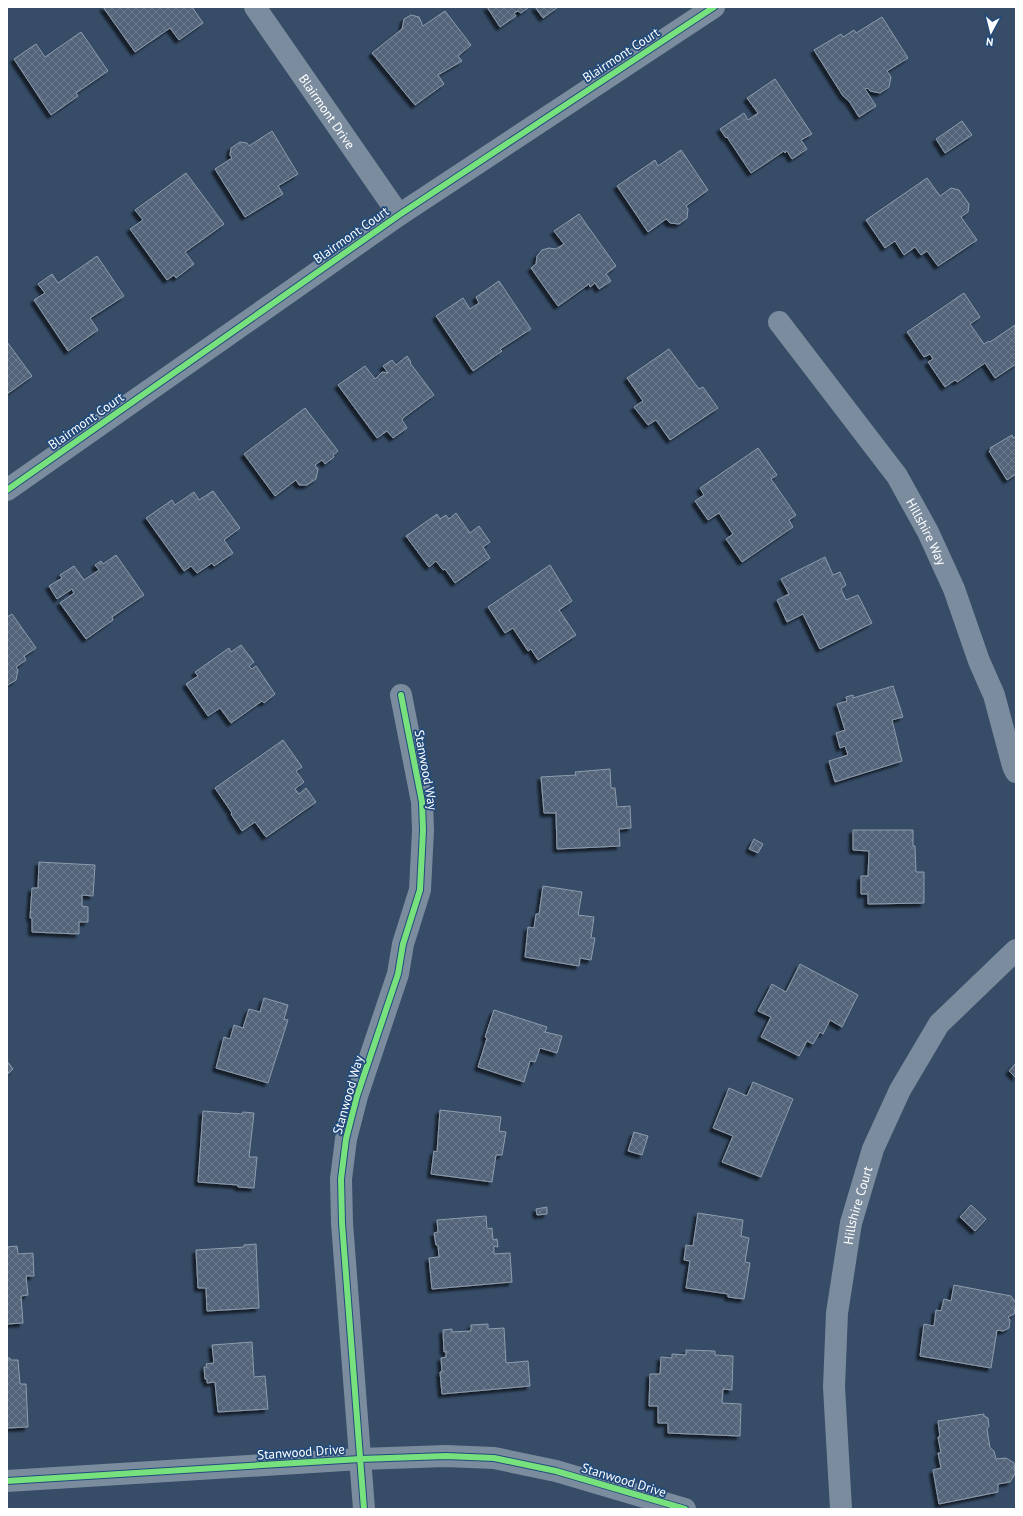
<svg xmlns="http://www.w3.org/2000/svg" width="1023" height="1516" viewBox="0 0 1023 1516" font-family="'PT Sans',sans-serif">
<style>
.building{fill:url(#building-cross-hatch);stroke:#8e9cad;filter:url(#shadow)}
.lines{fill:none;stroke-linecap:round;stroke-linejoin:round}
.minor{stroke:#7b8c9e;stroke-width:22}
.cycleway-casing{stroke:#224b7b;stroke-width:8}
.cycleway{stroke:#77e17e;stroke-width:6}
.labels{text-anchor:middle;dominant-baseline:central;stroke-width:3.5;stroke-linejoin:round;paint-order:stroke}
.street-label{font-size:13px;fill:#fff;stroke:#224b7b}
</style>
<defs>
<pattern id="building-cross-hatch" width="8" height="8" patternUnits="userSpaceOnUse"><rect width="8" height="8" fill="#526479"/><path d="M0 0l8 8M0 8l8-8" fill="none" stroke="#6c7b8d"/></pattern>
<filter id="shadow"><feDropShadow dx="-3.5" dy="3.5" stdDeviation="1" flood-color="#0009"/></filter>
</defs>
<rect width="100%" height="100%" fill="#364c67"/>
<path class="building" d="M 103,7 L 192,7 L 203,23 L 179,40 L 170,28 L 135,52 Z
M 487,7 L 529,7 L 521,13 L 518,11 L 514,13 L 516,16 L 500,27 Z
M 535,7 L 558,7 L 543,18 Z
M 445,11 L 471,45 L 458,56 L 462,61 L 438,75 L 444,84 L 415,105 L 372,53 L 402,29 L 404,19 L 411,15 L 419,17 L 423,26 Z
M 882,17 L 908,58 L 887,71 L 891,77 L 889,87 L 880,93 L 870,91 L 868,88 L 865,89 L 876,106 L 859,117 L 849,101 L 843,96 L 814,50 L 841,34 L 843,37 L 854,30 L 856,33 Z
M 81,32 L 108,71 L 76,93 L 78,96 L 51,115 L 14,59 L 36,44 L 45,57 Z
M 775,79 L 812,134 L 801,140 L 807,149 L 792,159 L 787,151 L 785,153 L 784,151 L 751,173 L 727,137 L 726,138 L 720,129 L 744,113 L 748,120 L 758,113 L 747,98 Z
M 962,121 L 972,135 L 945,153 L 936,139 Z
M 272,131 L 298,174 L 278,186 L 283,194 L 245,217 L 215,169 L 232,158 L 230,155 L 231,148 L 240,142 L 247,143 L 249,146 Z
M 681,150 L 708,190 L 686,206 L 688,209 L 687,218 L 679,224 L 670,223 L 666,219 L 648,232 L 617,186 L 655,160 L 658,166 Z
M 186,173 L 224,224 L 185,252 L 194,264 L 176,278 L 174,275 L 167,280 L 130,229 L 143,220 L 135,210 Z
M 927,178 L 940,196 L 951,188 L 959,190 L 969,204 L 968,212 L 961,217 L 977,240 L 938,266 L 927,251 L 921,255 L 915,247 L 904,255 L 895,241 L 885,248 L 866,220 Z
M 579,214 L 616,266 L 606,274 L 611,281 L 599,289 L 595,283 L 590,287 L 589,284 L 558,306 L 531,268 L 536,264 L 537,256 L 542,250 L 549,248 L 556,249 L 564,244 L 554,231 Z
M 97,256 L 124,296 L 90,318 L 98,330 L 68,351 L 34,300 L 45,293 L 38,284 L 52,274 L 58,283 Z
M 499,281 L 531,329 L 500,349 L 502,351 L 473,371 L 436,316 L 463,298 L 470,309 L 479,303 L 476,297 Z
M 964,293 L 980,317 L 970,324 L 984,344 L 989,341 L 990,342 L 1015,325 L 1016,364 L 995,378 L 985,363 L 957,382 L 955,380 L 945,387 L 928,362 L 933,359 L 930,354 L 924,357 L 907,332 Z
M 7,342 L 32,376 L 7,394 Z
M 669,349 L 699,389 L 703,387 L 718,408 L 670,440 L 656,420 L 648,425 L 634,407 L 643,401 L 627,378 Z
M 407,356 L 411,362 L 410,363 L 434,395 L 403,418 L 402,420 L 407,428 L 393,438 L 387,431 L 377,438 L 338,385 L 365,366 L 375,379 L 382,372 L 388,373 L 383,366 L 392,360 L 396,365 Z
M 305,408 L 338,451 L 333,455 L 334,457 L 325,464 L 322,460 L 315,465 L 318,469 L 316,479 L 307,485 L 299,485 L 296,480 L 275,496 L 244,454 Z
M 1012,435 L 1013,438 L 1016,436 L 1016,474 L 1007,480 L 989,451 L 991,450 L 990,448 Z
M 758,448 L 777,475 L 771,479 L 796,515 L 789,520 L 793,527 L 742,562 L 726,539 L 733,534 L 719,513 L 708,520 L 695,501 L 704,495 L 700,488 Z
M 213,491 L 240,528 L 224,540 L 233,553 L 214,566 L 212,563 L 197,573 L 191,566 L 184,571 L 146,518 L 172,500 L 175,505 L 194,492 L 199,500 Z
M 456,513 L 470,533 L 479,526 L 490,542 L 483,547 L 490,558 L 455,583 L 445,569 L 443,570 L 436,561 L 429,567 L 406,536 L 437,514 L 440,519 L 446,515 L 449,519 Z
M 116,555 L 144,595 L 112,617 L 113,620 L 86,639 L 60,603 L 74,593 L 72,589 L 57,599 L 49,586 L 62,578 L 60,575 L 74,566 L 84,580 L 99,570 L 95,565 L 101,561 L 103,564 Z
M 825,557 L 833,575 L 840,572 L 846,585 L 841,589 L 846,600 L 858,595 L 872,623 L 820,649 L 803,614 L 787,622 L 777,600 L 789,594 L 781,579 Z
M 550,565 L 572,601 L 559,610 L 576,635 L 538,660 L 531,649 L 528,651 L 513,628 L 505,633 L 488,607 Z
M 12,614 L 36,648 L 24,656 L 26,660 L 16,667 L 18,670 L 16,680 L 8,685 L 7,685 L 7,617 Z
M 241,645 L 254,662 L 249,666 L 252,669 L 256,666 L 275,694 L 264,703 L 262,701 L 231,723 L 220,708 L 208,716 L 186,684 L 198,676 L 195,672 L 229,648 L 231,652 Z
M 893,686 L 903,717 L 892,720 L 902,761 L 835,782 L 829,761 L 848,755 L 845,746 L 840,748 L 836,733 L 845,730 L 837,704 L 847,701 L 846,697 L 853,695 L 853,698 Z
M 283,740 L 302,767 L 296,771 L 304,782 L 295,789 L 299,794 L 306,788 L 316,802 L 266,837 L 255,822 L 242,831 L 231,814 L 232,813 L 215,788 Z
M 610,769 L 611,788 L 615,788 L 617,807 L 630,806 L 631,828 L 619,829 L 620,846 L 557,849 L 556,813 L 544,813 L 541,777 L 576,775 L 575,772 Z
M 853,830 L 913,830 L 913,846 L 915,846 L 916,872 L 924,872 L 924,903 L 868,904 L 868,894 L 861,894 L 861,876 L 868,876 L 869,851 L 853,850 Z
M 754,839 L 763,844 L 758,853 L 749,849 Z
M 39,862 L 95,865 L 93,896 L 82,895 L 82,906 L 88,907 L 88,922 L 79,922 L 79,934 L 32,932 L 32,918 L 30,918 L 32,888 L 38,888 Z
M 543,886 L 582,892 L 578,915 L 594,917 L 591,938 L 595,938 L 591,960 L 580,958 L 579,966 L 525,957 L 528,927 L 534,928 L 536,914 L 539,914 Z
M 800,964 L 858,995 L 842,1027 L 830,1020 L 823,1034 L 820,1032 L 813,1044 L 807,1041 L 799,1056 L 761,1037 L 771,1017 L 758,1011 L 772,984 L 786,992 Z
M 264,998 L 288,1005 L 284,1019 L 288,1020 L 268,1083 L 216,1068 L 224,1037 L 230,1039 L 234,1025 L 243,1028 L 249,1009 L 260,1012 Z
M 494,1010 L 547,1027 L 545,1032 L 562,1036 L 557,1053 L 540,1048 L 535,1062 L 530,1061 L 524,1082 L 478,1067 L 487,1038 L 485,1037 Z
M 7,1061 L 13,1069 L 7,1075 Z
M 1016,1063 L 1016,1078 L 1009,1071 Z
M 753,1082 L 793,1099 L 761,1177 L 722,1162 L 733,1136 L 713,1128 L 729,1088 L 747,1096 Z
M 440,1110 L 501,1117 L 499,1131 L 506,1132 L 502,1155 L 496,1155 L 492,1182 L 431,1174 L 434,1151 L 437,1152 Z
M 203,1111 L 242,1114 L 243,1112 L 254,1113 L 249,1157 L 257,1157 L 254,1188 L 238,1187 L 238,1185 L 198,1182 Z
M 634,1132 L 648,1136 L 642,1155 L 628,1151 Z
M 971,1205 L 986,1219 L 975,1231 L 960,1217 Z
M 547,1207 L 547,1214 L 537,1215 L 536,1209 Z
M 698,1213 L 743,1220 L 741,1236 L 749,1238 L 745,1262 L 750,1263 L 744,1299 L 728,1297 L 728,1294 L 686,1288 L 690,1261 L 684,1260 L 686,1245 L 693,1246 Z
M 486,1216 L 487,1229 L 492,1228 L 493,1240 L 497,1239 L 498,1247 L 494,1246 L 494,1254 L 510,1253 L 512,1282 L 432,1289 L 429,1258 L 439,1257 L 438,1245 L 436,1245 L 434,1233 L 438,1232 L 437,1220 Z
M 256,1244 L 259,1308 L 207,1311 L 206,1288 L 198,1288 L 196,1250 L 244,1247 L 244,1245 Z
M 17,1246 L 18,1254 L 33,1253 L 34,1276 L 26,1276 L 28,1295 L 21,1296 L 23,1323 L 7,1324 L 7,1247 Z
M 954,1285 L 1011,1296 L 1016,1303 L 1014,1314 L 1008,1317 L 1010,1320 L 1009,1328 L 1003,1331 L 997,1330 L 991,1368 L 920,1356 L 924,1324 L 934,1326 L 936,1310 L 941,1311 L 944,1299 L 951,1301 Z
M 488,1324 L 488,1329 L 504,1328 L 506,1363 L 528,1361 L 530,1386 L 442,1394 L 440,1372 L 442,1372 L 441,1358 L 446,1357 L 446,1351 L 444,1352 L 443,1330 L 452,1329 L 452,1332 L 471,1331 L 471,1325 Z
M 252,1342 L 254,1377 L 265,1376 L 268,1409 L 218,1412 L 215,1382 L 207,1383 L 207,1379 L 205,1379 L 204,1367 L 207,1367 L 206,1364 L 214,1363 L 212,1345 Z
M 686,1350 L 715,1351 L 715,1355 L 733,1356 L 732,1390 L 723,1389 L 722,1403 L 741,1404 L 740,1436 L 668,1433 L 668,1423 L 658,1423 L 658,1406 L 649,1406 L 650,1374 L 660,1374 L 661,1357 L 672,1358 L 672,1354 L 686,1355 Z
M 7,1358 L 10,1358 L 10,1360 L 18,1360 L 20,1384 L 26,1384 L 28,1427 L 7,1428 Z
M 984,1414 L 984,1416 L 988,1418 L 989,1426 L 987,1429 L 990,1448 L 994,1451 L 996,1459 L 1006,1458 L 1014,1463 L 1015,1474 L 1010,1482 L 998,1484 L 998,1492 L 939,1504 L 933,1470 L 941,1468 L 938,1453 L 941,1453 L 938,1437 L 940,1437 L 938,1421 Z"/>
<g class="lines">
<g class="minor">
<path id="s1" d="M 255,7 L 399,215"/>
<path id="s2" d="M 779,322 L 897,476 L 928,532 L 954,589 L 979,661 L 994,695 L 1013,766 L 1016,772"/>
<path d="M 7,490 L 399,215 L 714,7"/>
<path d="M 7,1481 L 360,1459 L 446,1456 L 494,1458 L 556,1471 L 685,1509"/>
<path d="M 364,1509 L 342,1223 L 341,1179 L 346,1139 L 357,1096 L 398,974 L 403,944 L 420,890 L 423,830 L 422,802 L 401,695"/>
<path id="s3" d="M 841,1509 L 834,1387 L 837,1313 L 851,1223 L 873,1149 L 900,1090 L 939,1024 L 1016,950"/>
</g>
<defs>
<path id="cycleway" d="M 7,490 L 399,215 L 714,7
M 7,1481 L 360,1459 L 446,1456 L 494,1458 L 556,1471 L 685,1509
M 364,1509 L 342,1223 L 341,1179 L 346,1139 L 357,1096 L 398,974 L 403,944 L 420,890 L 423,830 L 422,802 L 401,695"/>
</defs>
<use href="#cycleway" class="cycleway-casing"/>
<use href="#cycleway" class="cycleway"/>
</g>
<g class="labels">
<g class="street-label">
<text transform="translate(621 55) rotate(-33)">Blairmont Court</text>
<text stroke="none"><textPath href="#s1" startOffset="127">Blairmont Drive</textPath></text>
<text transform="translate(351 235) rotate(-35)">Blairmont Court</text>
<text transform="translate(86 421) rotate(-35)">Blairmont Court</text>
<text stroke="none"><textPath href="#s2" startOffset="257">Hillshire Way</textPath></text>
<text transform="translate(426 770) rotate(80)">Stanwood Way</text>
<text transform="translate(348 1095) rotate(-74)">Stanwood Way</text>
<text stroke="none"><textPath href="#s3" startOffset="306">Hillshire Court</textPath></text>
<text transform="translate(301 1452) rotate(-4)">Stanwood Drive</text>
<text transform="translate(624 1480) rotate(17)">Stanwood Drive</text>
</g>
</g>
<rect width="1023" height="1516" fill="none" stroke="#ffffff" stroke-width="16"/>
<g transform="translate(991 32) rotate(187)" stroke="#224b7b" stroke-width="3" paint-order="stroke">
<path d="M0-3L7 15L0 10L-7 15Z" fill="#ffffff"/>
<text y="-6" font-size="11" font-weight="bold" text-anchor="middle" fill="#ffffff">N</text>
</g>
</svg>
